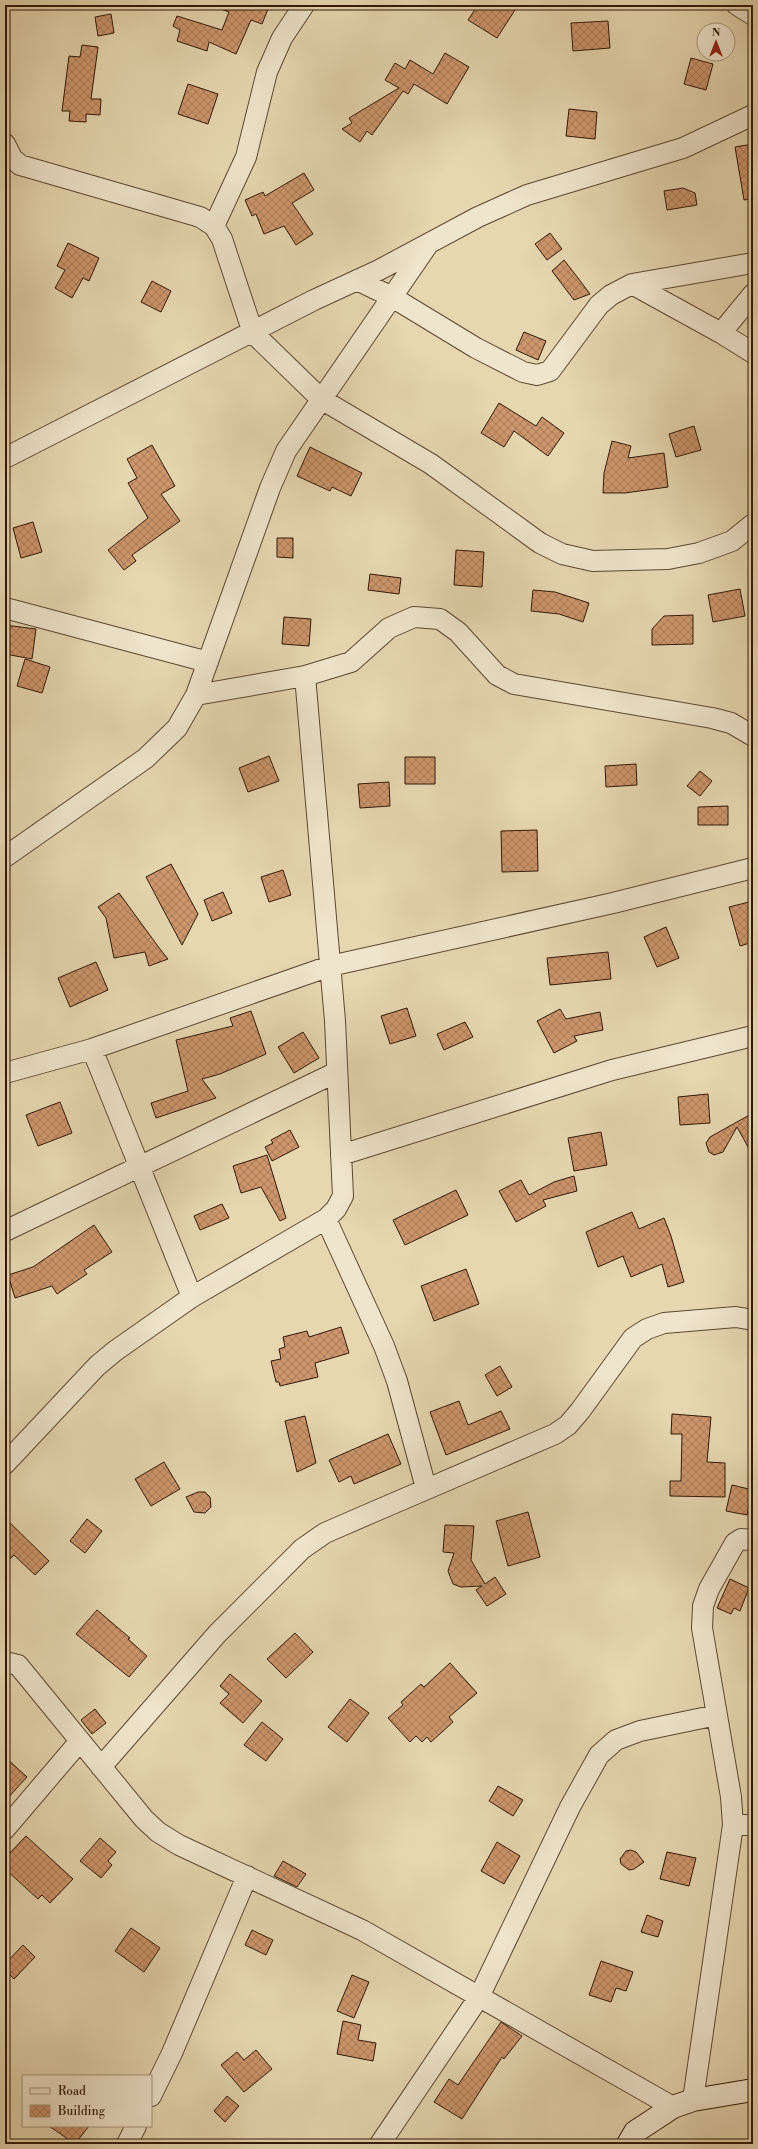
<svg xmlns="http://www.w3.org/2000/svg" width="758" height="2149" viewBox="0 0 758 2149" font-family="'Libre Bodoni',serif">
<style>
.building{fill:url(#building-cross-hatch);stroke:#311707}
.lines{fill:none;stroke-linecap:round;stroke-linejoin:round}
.street-casing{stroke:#5e4732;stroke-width:22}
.secondary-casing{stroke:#311707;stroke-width:24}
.street{stroke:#efe5cc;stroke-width:20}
.secondary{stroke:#efe5cc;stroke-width:22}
</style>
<defs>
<pattern id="building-cross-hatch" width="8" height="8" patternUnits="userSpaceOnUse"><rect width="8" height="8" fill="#cd966d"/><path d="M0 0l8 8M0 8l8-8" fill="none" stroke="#a77958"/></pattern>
</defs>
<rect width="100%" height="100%" fill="#e6d7b1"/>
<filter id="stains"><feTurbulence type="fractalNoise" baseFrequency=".005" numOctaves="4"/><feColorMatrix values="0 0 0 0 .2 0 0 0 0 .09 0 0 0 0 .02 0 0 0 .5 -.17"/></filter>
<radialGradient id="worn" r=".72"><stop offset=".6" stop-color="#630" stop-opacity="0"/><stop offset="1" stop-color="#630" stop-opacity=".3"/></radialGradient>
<path class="building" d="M 216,5 L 258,5 L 268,9 L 262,24 L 251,20 L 236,54 L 209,42 L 207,51 L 177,41 L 180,30 L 173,26 L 177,16 L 222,30 L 229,12 L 215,7 Z
M 478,5 L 506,5 L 515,10 L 497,38 L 468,20 Z
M 111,14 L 114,33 L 98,36 L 95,17 Z
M 608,21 L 610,48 L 573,51 L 571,23 Z
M 82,45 L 98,47 L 91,99 L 101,99 L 100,115 L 86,114 L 86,122 L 69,121 L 70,111 L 62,111 L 69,56 L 80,57 Z
M 445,53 L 469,67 L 447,104 L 414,84 L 408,94 L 403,91 L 372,135 L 367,131 L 360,142 L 342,129 L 352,123 L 349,118 L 399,88 L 385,80 L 395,63 L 405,69 L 410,60 L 433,74 Z
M 691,58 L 713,64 L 706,90 L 684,84 Z
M 188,84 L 218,94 L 208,124 L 178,114 Z
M 569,109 L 597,112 L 595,139 L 566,136 Z
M 753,144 L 753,199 L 744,200 L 735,147 Z
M 304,173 L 314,190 L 292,203 L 313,234 L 296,245 L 284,226 L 264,234 L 256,214 L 252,216 L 245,200 L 263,192 L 265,196 Z
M 683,188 L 695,193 L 697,205 L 667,210 L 664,191 Z
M 550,233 L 562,249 L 547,260 L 535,244 Z
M 68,243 L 99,258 L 89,281 L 83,278 L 72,298 L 55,288 L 65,270 L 57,266 Z
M 564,260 L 578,278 L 590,294 L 574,300 L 552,271 Z
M 152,281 L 171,291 L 161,312 L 141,302 Z
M 524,332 L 546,341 L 538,360 L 516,350 Z
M 499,403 L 536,426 L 542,417 L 564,433 L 548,456 L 514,431 L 504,447 L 481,433 Z
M 694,426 L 701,450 L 676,457 L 669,434 Z
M 612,441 L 631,446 L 628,458 L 664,453 L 668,487 L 625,493 L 603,493 L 604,473 Z
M 152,445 L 175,486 L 161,494 L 180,521 L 132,555 L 136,561 L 124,570 L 108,550 L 148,518 L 128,483 L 137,478 L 127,459 Z
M 310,447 L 362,473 L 351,496 L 332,487 L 330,491 L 297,476 Z
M 33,522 L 42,552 L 21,558 L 13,528 Z
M 277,538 L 293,538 L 293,558 L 277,557 Z
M 456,550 L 484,552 L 482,587 L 454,585 Z
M 370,574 L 401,578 L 399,594 L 368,590 Z
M 740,589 L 745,616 L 713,622 L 708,595 Z
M 533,590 L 555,592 L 589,603 L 583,622 L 559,614 L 531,611 Z
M 693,615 L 693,644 L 652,645 L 652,629 L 664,616 Z
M 284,617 L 311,619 L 309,646 L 282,644 Z
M 5,625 L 36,629 L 32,659 L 5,654 Z
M 25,659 L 50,667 L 42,693 L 17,686 Z
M 269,756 L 279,781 L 248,792 L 239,768 Z
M 405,757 L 435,757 L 435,784 L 405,784 Z
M 636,764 L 637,785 L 606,787 L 605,766 Z
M 700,771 L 712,781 L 700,796 L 687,786 Z
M 389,782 L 390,806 L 360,808 L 358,784 Z
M 728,806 L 728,825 L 698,825 L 698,807 Z
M 537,830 L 538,871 L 502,872 L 501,831 Z
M 171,864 L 198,914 L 182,945 L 146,877 Z
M 283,870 L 291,895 L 269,902 L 261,877 Z
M 223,892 L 232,913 L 212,921 L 204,900 Z
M 119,893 L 160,949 L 168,959 L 149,966 L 145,952 L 114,958 L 106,918 L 98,907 Z
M 753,901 L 753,942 L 740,946 L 729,907 Z
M 666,927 L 679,958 L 657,967 L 644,937 Z
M 608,952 L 611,979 L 550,985 L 547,958 Z
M 96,962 L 108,990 L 70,1007 L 58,978 Z
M 407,1008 L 416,1036 L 390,1044 L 381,1016 Z
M 560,1009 L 566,1019 L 600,1012 L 603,1030 L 574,1036 L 577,1041 L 554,1053 L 537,1021 Z
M 251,1011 L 266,1054 L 220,1074 L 202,1079 L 216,1098 L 156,1118 L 151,1103 L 188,1091 L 176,1040 L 233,1026 L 230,1018 Z
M 465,1022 L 473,1037 L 444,1050 L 437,1034 Z
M 303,1032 L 319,1058 L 294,1073 L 278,1047 Z
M 708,1094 L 710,1123 L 680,1125 L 678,1097 Z
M 60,1102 L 72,1133 L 38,1146 L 26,1115 Z
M 753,1113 L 753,1156 L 737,1127 L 723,1152 L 714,1155 L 709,1152 L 706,1143 L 710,1137 Z
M 290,1130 L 299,1147 L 272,1161 L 265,1147 L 273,1143 L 271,1140 Z
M 601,1132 L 607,1165 L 574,1171 L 568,1138 Z
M 267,1155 L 286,1218 L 280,1221 L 261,1187 L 241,1193 L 233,1166 Z
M 574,1176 L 577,1191 L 543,1200 L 546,1206 L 516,1222 L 499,1191 L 521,1180 L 529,1195 L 554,1182 Z
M 456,1190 L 468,1215 L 405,1245 L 393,1220 Z
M 222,1204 L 229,1218 L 200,1230 L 194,1216 Z
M 632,1212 L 639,1229 L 664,1218 L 671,1236 L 684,1282 L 668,1287 L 662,1264 L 631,1277 L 623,1256 L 598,1267 L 586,1232 Z
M 94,1225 L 112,1252 L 84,1270 L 87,1274 L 57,1294 L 52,1286 L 15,1298 L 8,1275 L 33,1267 Z
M 466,1269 L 479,1304 L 434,1321 L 421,1286 Z
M 341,1327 L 349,1353 L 315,1363 L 318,1377 L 280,1386 L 279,1382 L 276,1382 L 271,1361 L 281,1359 L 279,1349 L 285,1347 L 283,1337 L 307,1331 L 309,1337 Z
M 500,1366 L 512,1387 L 497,1396 L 485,1375 Z
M 459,1401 L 468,1425 L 501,1411 L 510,1429 L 446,1455 L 430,1412 Z
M 672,1414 L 711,1417 L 707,1462 L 725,1463 L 725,1497 L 670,1496 L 670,1481 L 681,1481 L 682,1434 L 671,1434 Z
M 305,1416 L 316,1463 L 297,1472 L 285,1421 Z
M 388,1434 L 401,1464 L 354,1484 L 351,1476 L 339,1482 L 329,1460 Z
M 164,1462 L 180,1489 L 151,1506 L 135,1479 Z
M 732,1485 L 753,1490 L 747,1515 L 726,1511 Z
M 198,1492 L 205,1492 L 210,1497 L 211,1507 L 205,1513 L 194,1512 L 186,1497 Z
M 528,1512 L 540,1557 L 508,1566 L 496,1521 Z
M 5,1518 L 49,1561 L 35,1575 L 14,1555 L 5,1564 Z
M 87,1519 L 102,1531 L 85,1553 L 70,1541 Z
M 445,1525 L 474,1526 L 471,1560 L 485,1584 L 495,1577 L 506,1594 L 487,1606 L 476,1590 L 482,1586 L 461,1587 L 453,1584 L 448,1571 L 454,1553 L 443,1552 Z
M 730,1579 L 749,1588 L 740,1611 L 734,1608 L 731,1614 L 717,1608 Z
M 97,1610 L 130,1638 L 128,1639 L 147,1656 L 129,1677 L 76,1634 Z
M 295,1633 L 313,1652 L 286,1678 L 267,1659 Z
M 450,1663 L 477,1693 L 449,1717 L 453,1722 L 431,1742 L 427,1737 L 422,1742 L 416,1736 L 410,1742 L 388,1718 L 403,1705 L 401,1702 L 421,1684 L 424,1687 Z
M 230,1674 L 262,1701 L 243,1723 L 220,1703 L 229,1694 L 220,1686 Z
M 350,1699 L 369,1713 L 347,1742 L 328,1727 Z
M 95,1709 L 106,1723 L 92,1734 L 81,1720 Z
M 262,1722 L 283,1739 L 266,1761 L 244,1745 Z
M 5,1757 L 27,1777 L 5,1801 Z
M 498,1786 L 523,1800 L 513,1816 L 489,1801 Z
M 26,1836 L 73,1879 L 50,1903 L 42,1895 L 38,1899 L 5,1869 L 5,1858 Z
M 100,1838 L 116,1852 L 108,1861 L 112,1865 L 101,1878 L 80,1861 Z
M 497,1842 L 520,1856 L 504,1884 L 481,1871 Z
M 631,1850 L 636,1852 L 644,1862 L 634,1869 L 629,1870 L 621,1864 L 620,1859 L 626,1851 Z
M 667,1852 L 696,1858 L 689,1886 L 660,1879 Z
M 283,1861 L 306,1874 L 297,1887 L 274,1876 Z
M 647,1915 L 663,1921 L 658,1937 L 641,1932 Z
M 131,1928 L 160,1948 L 144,1972 L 115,1951 Z
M 252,1930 L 273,1940 L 266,1955 L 245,1945 Z
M 23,1945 L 35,1957 L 14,1979 L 5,1970 L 5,1964 Z
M 601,1961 L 633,1972 L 626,1991 L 616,1988 L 611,2002 L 589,1995 Z
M 352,1975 L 369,1982 L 354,2018 L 337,2011 Z
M 343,2021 L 361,2025 L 358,2040 L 376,2043 L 373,2061 L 337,2054 Z
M 501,2022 L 522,2036 L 504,2059 L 502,2057 L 462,2119 L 434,2102 L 449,2079 L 458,2085 Z
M 256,2050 L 272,2069 L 244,2092 L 221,2065 L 237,2052 L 244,2060 Z
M 227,2096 L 239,2106 L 225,2122 L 214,2111 Z
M 49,2126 L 89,2126 L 75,2144 Z"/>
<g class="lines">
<defs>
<path id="street" d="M 737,5 L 753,15
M 5,144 L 12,158 L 20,165 L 200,217 L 214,226 L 222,239 L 253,333 L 321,399 L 431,464 L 540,543 L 562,554 L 593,561 L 668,559 L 699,553 L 732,541 L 753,524
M 214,226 L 246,157 L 267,72 L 282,38 L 304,5
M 357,280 L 392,297 L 476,348 L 523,372 L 537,375 L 550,371 L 599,305 L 611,295 L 632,284 L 753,263
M 632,284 L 721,333 L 753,353
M 721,333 L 753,294
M 5,458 L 314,300 L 379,270 L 478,217 L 527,195 L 683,148 L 753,115
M 5,608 L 208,662
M 196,695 L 305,676 L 351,662 L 389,628 L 414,617 L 440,619 L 458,632 L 497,675 L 514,684 L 712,718 L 731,723 L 753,736
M 5,857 L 146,758 L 177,728 L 196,695 L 270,488 L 286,451 L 427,246
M 92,1049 L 192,1297
M 5,1073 L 92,1049 L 330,966 L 613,903 L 753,868
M 341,1155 L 612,1070 L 753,1036
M 326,1219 L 384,1346 L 397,1381 L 426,1488
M 5,1231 L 337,1072
M 5,1464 L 97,1366 L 115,1351 L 192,1297 L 326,1219 L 336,1209 L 343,1196 L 335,1021 L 305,676
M 5,1662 L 18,1665 L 144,1819 L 158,1832 L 179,1845 L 362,1930 L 673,2107
M 101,1767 L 217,1634 L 302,1549 L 325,1533 L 371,1513 L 555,1434 L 568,1425 L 580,1411 L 633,1338 L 647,1329 L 664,1323 L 736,1317 L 753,1320
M 733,1825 L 753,1825
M 5,1829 L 80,1741
M 151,2096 L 172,2053 L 247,1876
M 693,2100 L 733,1825 L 731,1797 L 702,1628 L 703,1606 L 709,1589 L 735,1543 L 741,1539 L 753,1540
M 127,2144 L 136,2126
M 380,2144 L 479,1997 L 570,1807 L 599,1755 L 616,1740 L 640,1731 L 717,1715"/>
<path id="secondary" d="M 628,2144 L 635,2132 L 673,2107 L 693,2100 L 753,2090"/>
</defs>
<use href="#street" class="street-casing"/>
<use href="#secondary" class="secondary-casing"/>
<use href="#street" class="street"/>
<use href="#secondary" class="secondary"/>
</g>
<rect width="758" height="2149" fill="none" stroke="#e6d7b1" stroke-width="20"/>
<rect x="6" y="6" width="746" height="2137" fill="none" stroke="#311707" stroke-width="2"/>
<rect x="10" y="10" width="738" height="2129" fill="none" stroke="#311707"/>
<rect x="22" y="2075" width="130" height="52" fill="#efe5cc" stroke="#a3937d"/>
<rect x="30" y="2088" width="20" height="6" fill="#efe5cc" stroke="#a3937d"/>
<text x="58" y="2095" font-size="12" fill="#311707">Road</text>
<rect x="30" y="2105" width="20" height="12" fill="url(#building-cross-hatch)" stroke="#a3937d"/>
<text x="58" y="2115" font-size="12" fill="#311707">Building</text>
<g transform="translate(716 42)"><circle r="19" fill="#efe5cc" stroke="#a3937d"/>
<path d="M0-3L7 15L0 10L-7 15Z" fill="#8f2418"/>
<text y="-6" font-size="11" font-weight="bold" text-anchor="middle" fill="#311707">N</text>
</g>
<rect width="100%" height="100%" filter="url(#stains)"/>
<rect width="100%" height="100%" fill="url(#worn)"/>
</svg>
